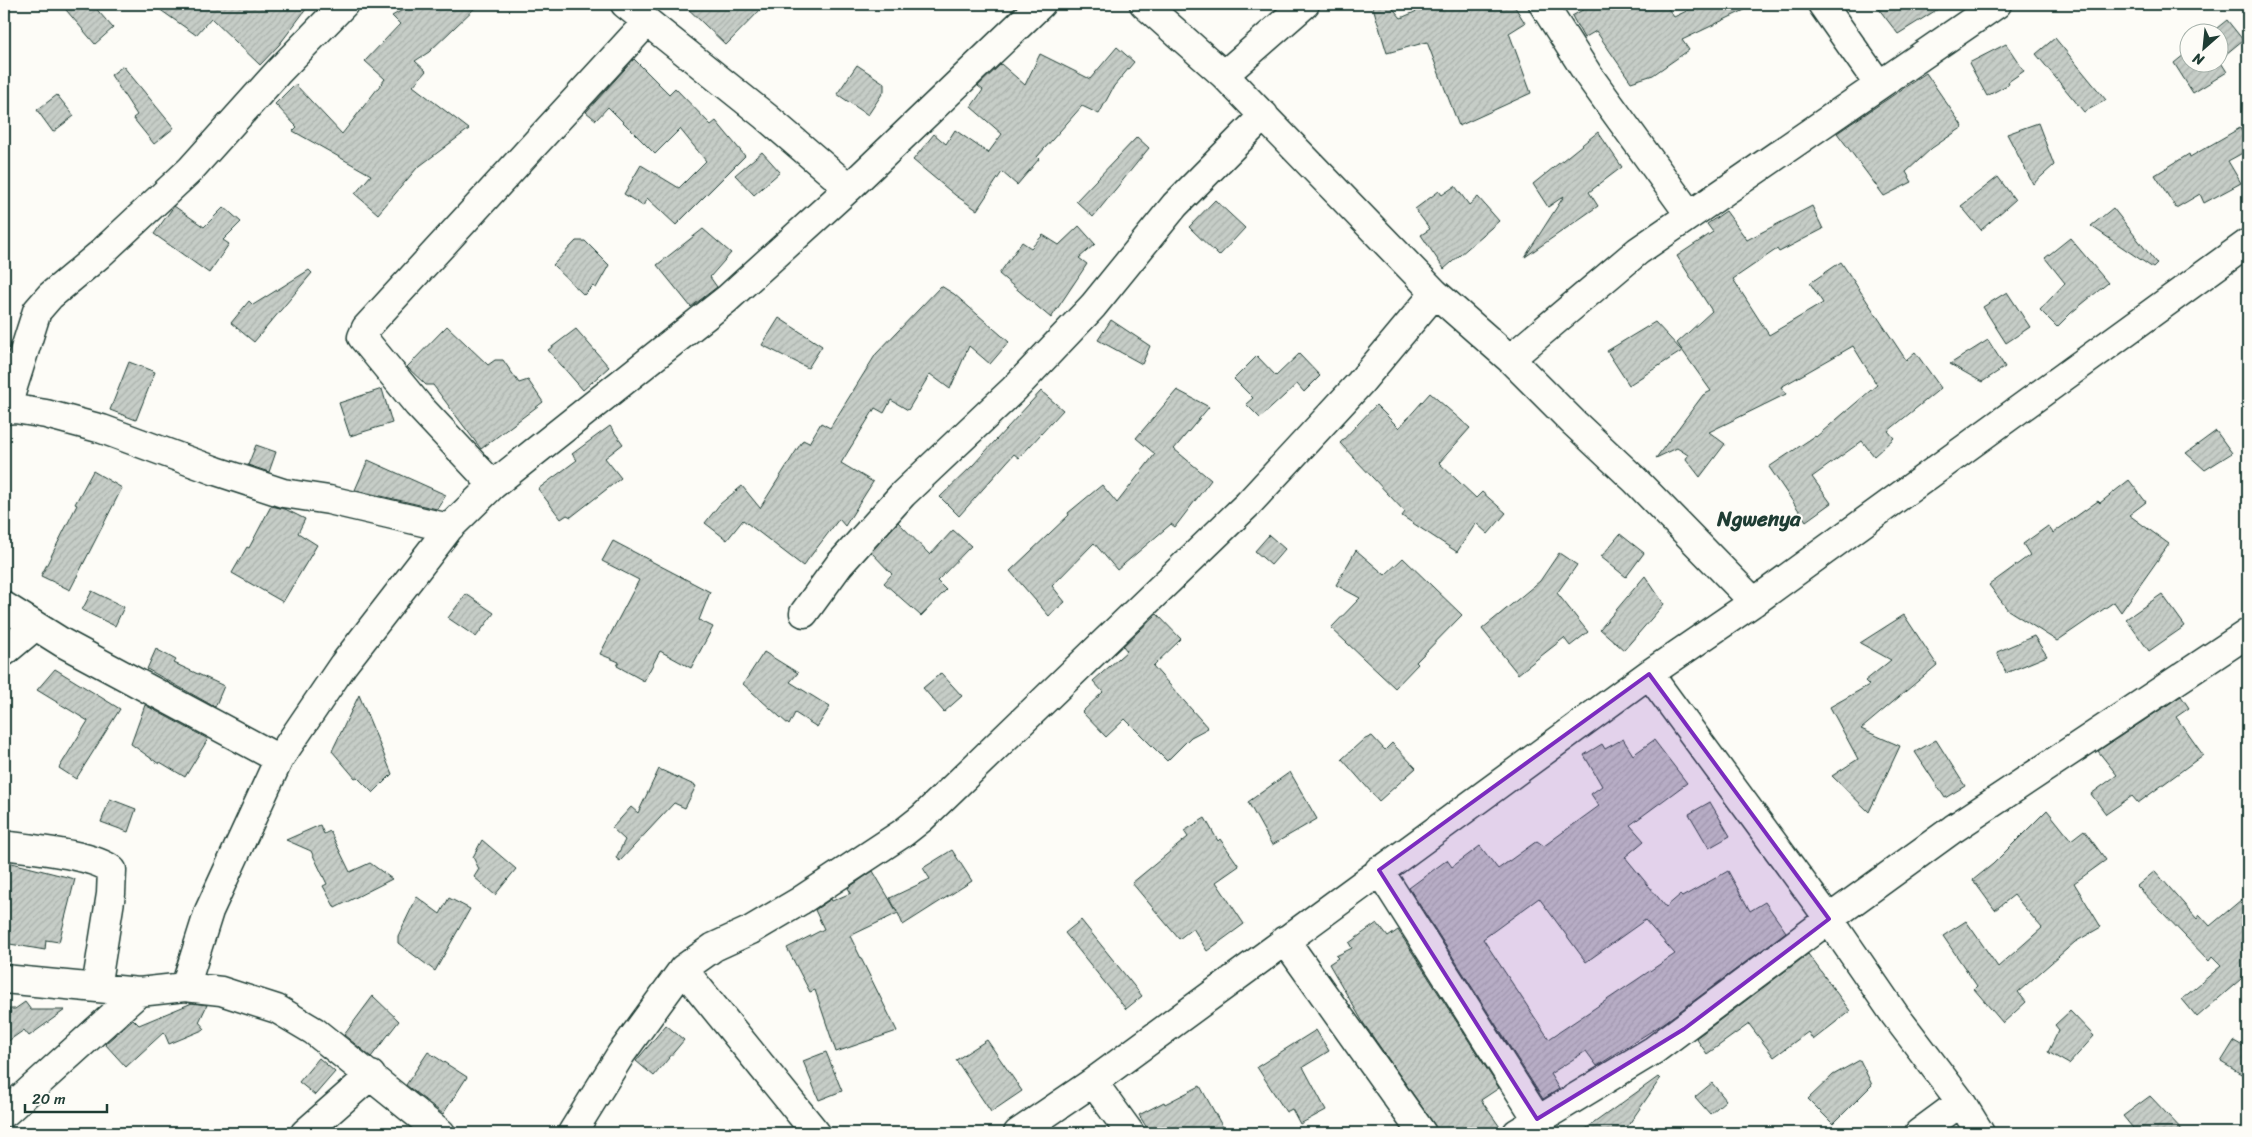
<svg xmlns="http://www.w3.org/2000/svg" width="2252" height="1137" viewBox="0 0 2252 1137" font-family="Sriracha,sans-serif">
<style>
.building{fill:url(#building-hatch);stroke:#1f3d34;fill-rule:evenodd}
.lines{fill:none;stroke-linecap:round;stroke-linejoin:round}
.minor-casing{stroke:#1f3d34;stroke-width:31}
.minor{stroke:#fdfcf7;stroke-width:28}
.marked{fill:#7b2cbf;fill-opacity:0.2;stroke:#7b2cbf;stroke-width:4;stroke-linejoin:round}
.labels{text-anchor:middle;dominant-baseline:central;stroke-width:4;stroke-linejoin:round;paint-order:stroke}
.district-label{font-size:21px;font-weight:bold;fill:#1f3d34;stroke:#fdfcf7}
</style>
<defs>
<pattern id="building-hatch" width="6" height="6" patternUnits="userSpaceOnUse" patternTransform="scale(1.25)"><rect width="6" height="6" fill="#c6cdc7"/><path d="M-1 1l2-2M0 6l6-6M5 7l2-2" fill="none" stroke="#aab1ac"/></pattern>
</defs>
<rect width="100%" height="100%" fill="#fdfcf7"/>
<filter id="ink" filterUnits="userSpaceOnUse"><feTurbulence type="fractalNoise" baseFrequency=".02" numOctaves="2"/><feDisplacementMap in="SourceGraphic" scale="10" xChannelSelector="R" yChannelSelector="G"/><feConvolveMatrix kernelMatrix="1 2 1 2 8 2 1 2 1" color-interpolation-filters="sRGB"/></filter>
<g filter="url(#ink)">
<path class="building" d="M 61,4 L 92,4 L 113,28 L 95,44 Z
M 152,4 L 310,4 L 279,45 L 260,65 L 211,18 L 196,35 Z
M 413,4 L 479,4 L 429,52 L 415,61 L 426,71 L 413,86 L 469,129 L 417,168 L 378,214 L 355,194 L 371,175 L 293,131 L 297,127 L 275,104 L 295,84 L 342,134 L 385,79 L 365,61 L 400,24 L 392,16 Z
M 683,4 L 766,4 L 726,45 Z
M 1372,4 L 1389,4 L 1401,18 L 1433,4 L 1513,4 L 1525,23 L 1509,33 L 1531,93 L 1459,126 L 1427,42 L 1387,53 Z
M 1593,4 L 1665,4 L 1674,17 L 1701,4 L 1757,4 L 1682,40 L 1689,50 L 1653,75 L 1631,82 L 1596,31 L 1584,38 L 1572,16 Z
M 1875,4 L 1946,4 L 1898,34 Z
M 2227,20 L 2243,40 L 2220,59 L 2220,32 L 2212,32 Z
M 2055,38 L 2106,100 L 2084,112 L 2036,54 Z
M 2006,44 L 2024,71 L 2008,82 L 2009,84 L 1987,96 L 1969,63 Z
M 1117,47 L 1134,62 L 1114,86 L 1099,114 L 1082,106 L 1037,157 L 1039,159 L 1017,185 L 1002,172 L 977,210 L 955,195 L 913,160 L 934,134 L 946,144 L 955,130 L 988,153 L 1002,134 L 971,107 L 983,90 L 978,86 L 1001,64 L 1025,85 L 1040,54 L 1090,79 Z
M 2190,50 L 2190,62 L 2220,62 L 2220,61 L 2227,72 L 2193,93 L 2174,63 Z
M 634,59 L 669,94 L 675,88 L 711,125 L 716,121 L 745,156 L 676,225 L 647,198 L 643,206 L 624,194 L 641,165 L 679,188 L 706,161 L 680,129 L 655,154 L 608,107 L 596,120 L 586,112 Z
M 857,65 L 884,83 L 884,91 L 868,115 L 837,94 Z
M 123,66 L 174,128 L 154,144 L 133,118 L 137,115 L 111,75 Z
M 1926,73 L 1963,127 L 1932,148 L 1906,172 L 1912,182 L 1884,196 L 1837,133 Z
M 57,95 L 74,116 L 53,132 L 37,110 Z
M 2038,123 L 2054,165 L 2033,184 L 2007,134 Z
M 2240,128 L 2248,143 L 2248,150 L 2228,161 L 2241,183 L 2204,203 L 2200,194 L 2176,208 L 2155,175 L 2189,154 L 2190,157 Z
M 1598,132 L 1622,167 L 1589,192 L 1598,206 L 1525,257 L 1564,196 L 1548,207 L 1533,184 Z
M 1137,137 L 1149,148 L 1093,217 L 1076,201 Z
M 762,152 L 780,172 L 754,195 L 735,175 Z
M 1998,177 L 2015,200 L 1981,230 L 1961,206 Z
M 1455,186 L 1469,205 L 1478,197 L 1499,221 L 1444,269 L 1421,235 L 1430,229 L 1415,209 L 1439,191 L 1442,195 Z
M 1215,200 L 1245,228 L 1219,256 L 1189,227 Z
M 174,206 L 204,227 L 224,207 L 241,222 L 223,240 L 229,244 L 209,273 L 154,234 Z
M 1812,206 L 1823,229 L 1779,252 L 1777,249 L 1733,279 L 1769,335 L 1823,303 L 1810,283 L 1841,262 L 1906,360 L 1915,352 L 1941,388 L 1888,431 L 1894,438 L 1874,456 L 1862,441 L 1812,477 L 1831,503 L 1806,521 L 1769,467 L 1815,436 L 1816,437 L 1877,385 L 1853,346 L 1781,387 L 1786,394 L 1709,432 L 1725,444 L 1700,477 L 1686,459 L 1688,455 L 1677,448 L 1656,458 L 1703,395 L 1711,391 L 1677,343 L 1712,311 L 1677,256 L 1713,232 L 1707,224 L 1726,211 L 1747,240 Z
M 2113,208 L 2157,264 L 2153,268 L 2091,226 Z
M 1079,226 L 1095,244 L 1079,258 L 1087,264 L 1051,318 L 999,274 L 1022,242 L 1031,248 L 1043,235 L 1059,245 Z
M 703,229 L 731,253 L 710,277 L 717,287 L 691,307 L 657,265 Z
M 2070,238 L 2108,283 L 2071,313 L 2057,327 L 2040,310 L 2065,283 L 2045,258 Z
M 576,241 L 585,241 L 609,265 L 596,288 L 593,286 L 584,295 L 553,265 Z
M 309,270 L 312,273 L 254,342 L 231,323 L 249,301 L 253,305 Z
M 941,286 L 954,294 L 1009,342 L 990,364 L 969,346 L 950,389 L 930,374 L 908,410 L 891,400 L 884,413 L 875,408 L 841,463 L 873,482 L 845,526 L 839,519 L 803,566 L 743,520 L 727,540 L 705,523 L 720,504 L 742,486 L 760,508 L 803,440 L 809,443 L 821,423 L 830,428 L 876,354 Z
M 2007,292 L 2030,327 L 2006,343 L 1983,307 Z
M 779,318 L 822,346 L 808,368 L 762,345 Z
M 1111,320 L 1150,346 L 1142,364 L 1098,340 Z
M 1655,322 L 1682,351 L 1629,385 L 1607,351 Z
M 447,326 L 488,365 L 495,360 L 503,360 L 519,383 L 528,380 L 543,402 L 481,449 L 433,385 L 426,385 L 407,367 Z
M 576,329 L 609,367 L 583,390 L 548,350 Z
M 1988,340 L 2005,367 L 1982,382 L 1950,364 Z
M 1299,354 L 1320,376 L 1304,392 L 1297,384 L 1260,418 L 1246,404 L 1253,398 L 1234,379 L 1257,356 L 1276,376 Z
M 129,362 L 155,372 L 136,420 L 110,410 Z
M 382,389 L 392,423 L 350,436 L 339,403 Z
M 1177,390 L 1209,407 L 1174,449 L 1211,480 L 1175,527 L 1171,524 L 1117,570 L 1094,543 L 1052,586 L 1065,602 L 1049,616 L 1010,571 L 1069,515 L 1068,513 L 1102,485 L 1117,503 L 1155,454 L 1136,438 Z
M 1041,391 L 1063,410 L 1019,458 L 1014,454 L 959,516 L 940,497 L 973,465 Z
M 1430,393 L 1470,428 L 1439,463 L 1476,498 L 1482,492 L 1506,513 L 1488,534 L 1476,523 L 1457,552 L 1402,516 L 1405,512 L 1340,443 L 1376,405 L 1399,428 Z
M 610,426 L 623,444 L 605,458 L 621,478 L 571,517 L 567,515 L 561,519 L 538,489 L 577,460 L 572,454 Z
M 2216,431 L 2232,453 L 2205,470 L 2186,453 Z
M 256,445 L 276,452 L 269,472 L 248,465 Z
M 368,460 L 446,495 L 437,509 L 355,490 Z
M 93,471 L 122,488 L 70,590 L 41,576 L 77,505 L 75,504 Z
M 2129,480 L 2146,502 L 2129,515 L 2169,544 L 2121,612 L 2114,602 L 2057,641 L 2008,610 L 1989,585 L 2030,555 L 2023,544 L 2048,526 L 2053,533 L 2098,501 L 2100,503 Z
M 271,506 L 285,509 L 305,519 L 298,533 L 317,545 L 283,602 L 232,573 L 247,547 L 249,548 Z
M 898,522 L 930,555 L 953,530 L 971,546 L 937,581 L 946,590 L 921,616 L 884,583 L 892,574 L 871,552 Z
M 1620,534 L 1644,553 L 1626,577 L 1601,557 Z
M 1269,535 L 1285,549 L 1271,565 L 1255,551 Z
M 613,541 L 710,592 L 699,620 L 713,627 L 691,668 L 660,651 L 644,681 L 617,666 L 619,662 L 600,654 L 639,580 L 602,561 Z
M 1356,550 L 1385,575 L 1403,558 L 1462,615 L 1416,662 L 1418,664 L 1395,688 L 1331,628 L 1360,598 L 1336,585 Z
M 1559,553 L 1577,565 L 1557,593 L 1588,632 L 1570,646 L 1564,638 L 1518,674 L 1482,629 L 1540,581 Z
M 1645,576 L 1664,604 L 1624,650 L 1600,629 Z
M 92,591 L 124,607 L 115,626 L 82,610 Z
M 466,594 L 494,613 L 476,637 L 448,618 Z
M 2162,594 L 2185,626 L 2149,651 L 2126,619 Z
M 1157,614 L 1181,639 L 1153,666 L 1208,728 L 1191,737 L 1167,761 L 1125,719 L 1106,737 L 1082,712 L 1103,692 L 1093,681 L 1127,651 L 1123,646 Z
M 1904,615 L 1937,665 L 1861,729 L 1900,746 L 1869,812 L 1832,776 L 1858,759 L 1830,707 L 1869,685 L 1865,681 L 1891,660 L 1860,643 Z
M 2034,636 L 2047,656 L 2006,673 L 1997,652 Z
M 156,649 L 176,660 L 174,663 L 224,686 L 215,707 L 147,669 Z
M 764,652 L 798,673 L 790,682 L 830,707 L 817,727 L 795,713 L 789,725 L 743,684 Z
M 55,669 L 120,709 L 76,779 L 59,768 L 88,721 L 37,690 Z
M 941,673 L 962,696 L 944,712 L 923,688 Z
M 359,695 L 392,774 L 373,793 L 357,777 L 355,778 L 332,751 Z
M 2181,696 L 2189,708 L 2176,717 L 2203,755 L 2138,803 L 2132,796 L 2106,814 L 2091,794 L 2117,775 L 2098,751 Z
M 145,705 L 208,739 L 185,777 L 160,762 L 159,764 L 131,744 Z
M 1372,736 L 1385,750 L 1392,743 L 1416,768 L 1379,801 L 1342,759 L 1363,740 Z
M 1623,739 L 1633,755 L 1654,740 L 1687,783 L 1630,825 L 1644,841 L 1625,857 L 1666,907 L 1680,895 L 1682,897 L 1728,871 L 1750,911 L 1765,902 L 1786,932 L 1664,1023 L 1597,1066 L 1586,1051 L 1550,1074 L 1559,1089 L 1543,1099 L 1409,888 L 1447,860 L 1452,867 L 1480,846 L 1498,869 L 1537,841 L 1544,846 L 1599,806 L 1591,794 L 1602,786 L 1584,755 L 1602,744 L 1605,749 ZM 1539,898 L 1586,962 L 1645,920 L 1675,954 L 1549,1039 L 1483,939 Z
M 1936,740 L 1965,786 L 1945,798 L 1915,752 Z
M 659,769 L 696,786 L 685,808 L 674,803 L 620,861 L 616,858 L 625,840 L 612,828 L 631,807 L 638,813 Z
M 1290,772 L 1317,819 L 1272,845 L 1248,802 Z
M 110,799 L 136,809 L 128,832 L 101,822 Z
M 1710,802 L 1730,836 L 1709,848 L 1689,814 Z
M 2047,810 L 2071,840 L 2084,830 L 2106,860 L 2074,883 L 2101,927 L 2075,942 L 2018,992 L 2026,1002 L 2003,1023 L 1974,989 L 1977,986 L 1943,936 L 1966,921 L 1998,967 L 2042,928 L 2014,895 L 1995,910 L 1973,880 L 1993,864 Z
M 1205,818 L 1218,841 L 1220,839 L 1239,866 L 1216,882 L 1244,924 L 1207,951 L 1193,928 L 1179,939 L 1132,883 L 1188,837 L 1184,831 Z
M 320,825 L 324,834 L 330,831 L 350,872 L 370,863 L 392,879 L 335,908 L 323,886 L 327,884 L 311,851 L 286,840 Z
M 482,840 L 516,869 L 495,895 L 474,877 L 479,869 L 473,857 Z
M 952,850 L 972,881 L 903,925 L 898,913 L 850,936 L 897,1031 L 836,1052 L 815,990 L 810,992 L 787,948 L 824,929 L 815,910 L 831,899 L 832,901 L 851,893 L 848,888 L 873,871 L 897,912 L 890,898 L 930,879 L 923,868 Z
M 4,861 L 75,879 L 59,942 L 46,940 L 45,950 L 4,943 Z
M 2155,871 L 2197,919 L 2200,915 L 2210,926 L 2248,894 L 2248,973 L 2197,1017 L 2182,999 L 2221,966 L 2212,957 L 2209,961 L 2137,886 Z
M 417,897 L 440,914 L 449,898 L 470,909 L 435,971 L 398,943 L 398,936 Z
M 1081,920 L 1142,996 L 1126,1009 L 1065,933 Z
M 1377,923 L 1388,937 L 1398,930 L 1499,1088 L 1481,1100 L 1502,1130 L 1501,1133 L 1440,1133 L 1364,1024 L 1329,964 L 1338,958 L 1336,956 L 1352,948 L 1349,943 Z
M 1808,954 L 1850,1011 L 1813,1040 L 1808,1032 L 1774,1057 L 1749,1024 L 1707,1054 L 1696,1038 Z
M 373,996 L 399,1021 L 371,1057 L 344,1035 Z
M 25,1002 L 31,1010 L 65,1010 L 29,1036 L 24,1030 L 4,1044 L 4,1017 L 11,1012 L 8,1009 L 15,1009 Z
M 192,1003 L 207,1005 L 199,1022 L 205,1029 L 169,1044 L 164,1032 L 126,1067 L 105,1044 L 133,1019 L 139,1025 Z
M 2070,1011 L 2094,1036 L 2069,1064 L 2048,1052 L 2059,1030 L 2055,1025 Z
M 666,1025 L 684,1040 L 654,1076 L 636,1061 Z
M 1316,1030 L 1329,1051 L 1303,1067 L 1326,1110 L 1300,1124 L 1292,1109 L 1286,1112 L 1257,1067 Z
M 987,1040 L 1022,1091 L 991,1112 L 956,1060 Z
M 2234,1041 L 2248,1049 L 2248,1078 L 2221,1062 Z
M 428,1052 L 467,1077 L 443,1114 L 406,1085 Z
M 826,1052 L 842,1091 L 819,1100 L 803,1061 Z
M 319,1058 L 335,1072 L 315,1095 L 299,1082 Z
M 1860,1060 L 1872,1085 L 1833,1124 L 1808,1099 L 1833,1075 Z
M 1658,1077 L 1660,1079 L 1623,1133 L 1580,1133 Z
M 1712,1083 L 1726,1100 L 1710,1114 L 1695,1097 Z
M 1200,1086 L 1226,1133 L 1150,1133 L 1139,1115 L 1164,1102 L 1165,1104 Z
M 2150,1096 L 2185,1133 L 2137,1133 L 2123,1116 Z"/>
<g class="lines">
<defs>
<path id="minor" d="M 625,4 L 765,116 L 849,188
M 1144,4 L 1224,75 L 1435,293 L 1510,359 L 1573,422 L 1635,480 L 1754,602
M 1543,4 L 1589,76 L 1689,214
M 1822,4 L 1879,85
M 1224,75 L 1305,4
M 1510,359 L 1638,251 L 1997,4
M 6,409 L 37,311 L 50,296 L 99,255 L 190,170 L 279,71 L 344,4
M 4,410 L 15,409 L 46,414 L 102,429 L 216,471 L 283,493 L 329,500 L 449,528
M 493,485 L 418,405 L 362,337 L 366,328 L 646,23
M 4,606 L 63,643 L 279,759
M 804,613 L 839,565 L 903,494 L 1014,389 L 1093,306 L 1175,205 L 1264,115
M 4,652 L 34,627
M 1649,674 L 1829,919 L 1895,1015 L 1961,1102 L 1980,1133
M 4,845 C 30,849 93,854 112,870 L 111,894 L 96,988
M 1379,870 L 1537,1119
M 1285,940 L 1422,1133
M 683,969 L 816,1133
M 4,979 L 139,992 L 185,987 L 221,991 L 277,1009 L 314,1031 L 441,1133
M 185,987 L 209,911 L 279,759 L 343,665 L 449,528 L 493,485 L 727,299 L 849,188 L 1041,4
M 1093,1082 L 1130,1133
M 6,1112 L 139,992
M 305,1133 L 371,1075
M 572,1133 L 621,1054 L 683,969 L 714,947 L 751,930 L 800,901 L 903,833 L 922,818 L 1248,504 L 1360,383 L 1435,293
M 1018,1133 L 1093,1082 L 1649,674 L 1754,602 L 2248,243
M 1517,1133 L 1654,1050 L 1829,919 L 1953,829 L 2248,633
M 1919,1133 L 1961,1102"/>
</defs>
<use href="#minor" class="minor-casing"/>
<use href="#minor" class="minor"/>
</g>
</g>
<path class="marked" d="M 1649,674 L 1829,919 L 1684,1029 L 1537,1119 L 1379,870 Z"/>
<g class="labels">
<g class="district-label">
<text x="1759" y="519">Ngwenya</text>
</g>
</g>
<rect width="2252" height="1137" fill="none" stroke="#fdfcf7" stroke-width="20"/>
<rect x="10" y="10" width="2232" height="1117" fill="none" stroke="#1f3d34" stroke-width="2" filter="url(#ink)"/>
<g transform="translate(2204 48) rotate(207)"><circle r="24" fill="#fdfcf7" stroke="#a4b0a9"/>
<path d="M0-4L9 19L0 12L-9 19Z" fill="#1f3d34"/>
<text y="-8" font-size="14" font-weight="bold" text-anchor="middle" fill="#1f3d34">N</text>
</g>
<path d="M25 1104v8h82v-8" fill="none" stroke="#1f3d34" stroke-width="2.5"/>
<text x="32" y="1104" font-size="15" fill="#1f3d34" stroke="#fdfcf7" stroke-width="4" paint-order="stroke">20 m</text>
</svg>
